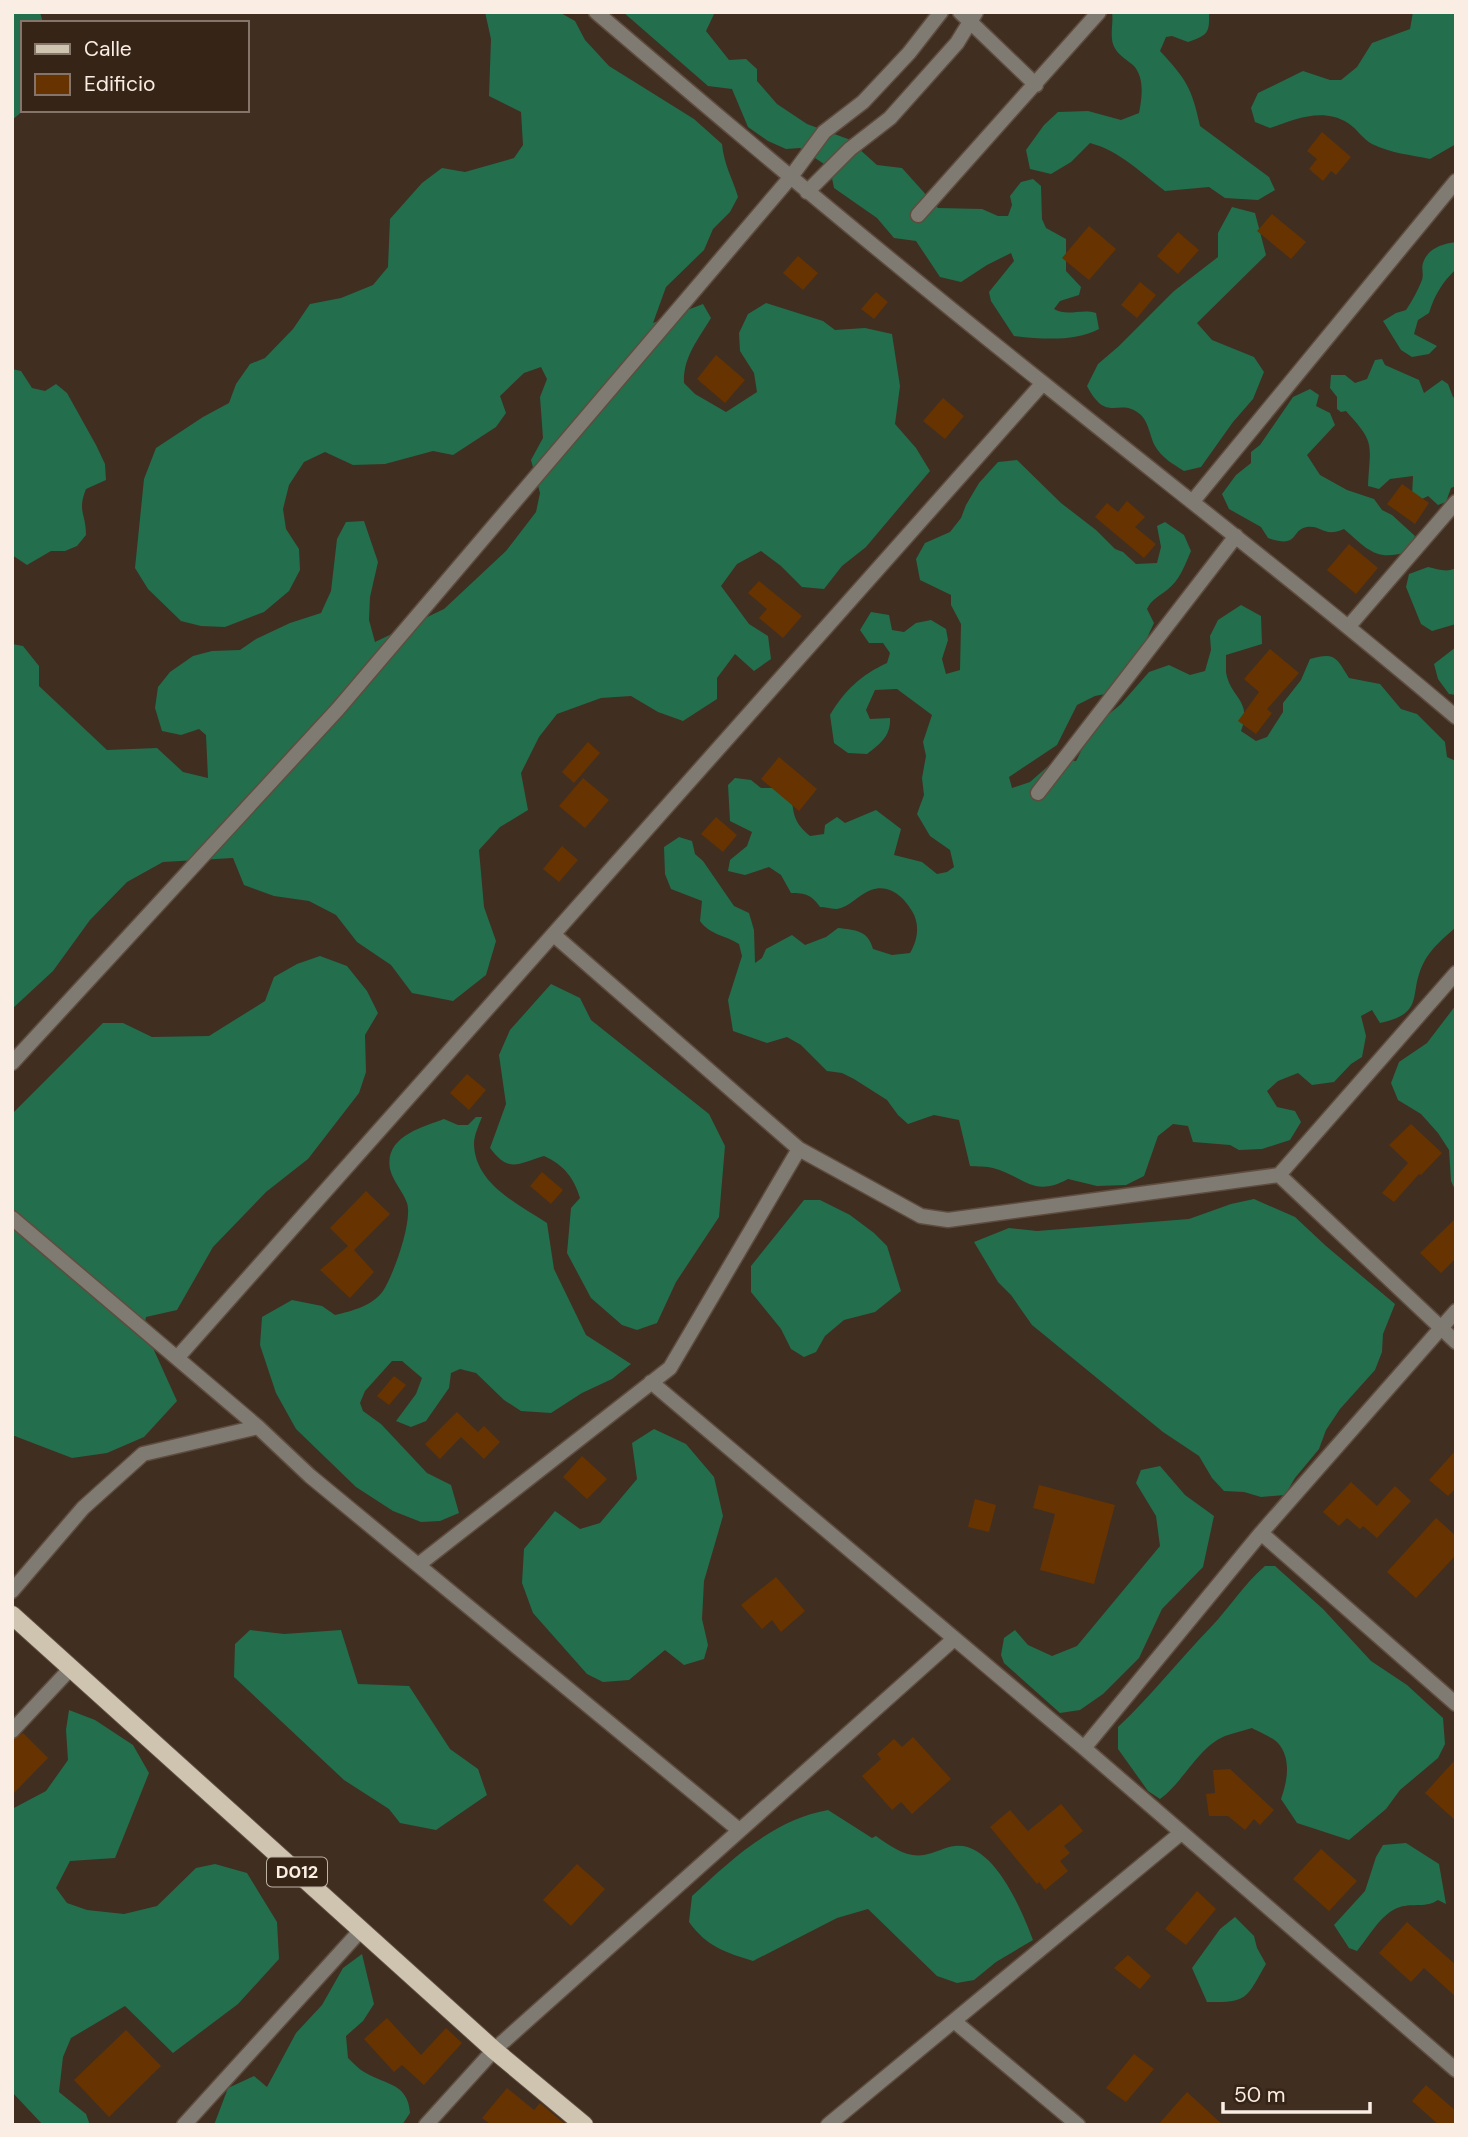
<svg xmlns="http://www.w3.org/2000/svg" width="1468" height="2137" viewBox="0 0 1468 2137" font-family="'DM Sans',sans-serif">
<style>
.forest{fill:#236e4c}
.building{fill:#673401}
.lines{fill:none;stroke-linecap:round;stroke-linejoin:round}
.minor-casing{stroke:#5e4d3f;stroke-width:17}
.primary-casing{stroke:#5e4d3f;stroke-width:20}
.minor{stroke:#807b72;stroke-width:14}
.primary{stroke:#cec4b0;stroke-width:18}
.labels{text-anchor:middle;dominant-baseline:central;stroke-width:5;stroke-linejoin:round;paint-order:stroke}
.shield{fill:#362417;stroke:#beb1a6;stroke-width:2}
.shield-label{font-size:18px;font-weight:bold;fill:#f9ede4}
</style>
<rect width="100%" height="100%" fill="#402e20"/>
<path class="forest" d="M 12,12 L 40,12 L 43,23 L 23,23 L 24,110 L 12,120 Z
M 485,12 L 559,12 L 575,21 L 585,40 L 609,66 L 694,119 L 722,144 C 724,165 732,177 738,197 L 730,212 L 713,229 L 704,250 L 666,287 L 653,323 L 703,304 L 711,318 C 698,340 683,357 684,383 L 695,394 L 726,412 L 757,392 L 754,373 L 740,351 L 739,333 L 748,314 L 766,303 L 823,321 L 835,330 L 865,328 L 892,334 L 900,386 L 895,424 L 916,448 L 930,471 L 866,547 L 842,566 L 824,589 L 802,587 L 781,566 L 761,551 L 737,564 L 721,586 L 749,624 L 768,636 L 771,659 L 754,671 L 735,654 L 717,678 L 717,699 L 683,721 L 658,712 L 631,696 L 601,698 L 557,714 L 539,737 L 521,773 L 528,810 L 500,827 L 479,850 L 484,907 L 496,941 L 486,975 L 453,1001 L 412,993 L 391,965 L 357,942 L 336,915 L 309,901 L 274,896 L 244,885 L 233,858 L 163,862 L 127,882 L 90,920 L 53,971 L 12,1009 L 12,644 L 23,646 L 39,666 L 39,686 L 107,750 L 157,748 L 183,772 L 208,778 L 206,735 L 199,729 L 181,735 L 162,731 L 155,708 L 158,687 L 170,672 L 193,656 L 212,651 L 240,650 L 256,639 L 290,623 L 321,613 L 331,591 L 337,539 L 346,522 L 364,521 L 378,562 L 370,597 L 369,620 L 375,642 L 444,609 L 506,551 L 536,512 L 540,493 L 531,460 L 543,438 L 540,397 L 547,379 L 541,367 L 524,373 L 500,396 L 506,413 L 496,427 L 453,455 L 433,451 L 385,464 L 353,465 L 325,452 L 304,462 L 289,485 L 283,509 L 286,529 L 299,549 L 300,570 L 289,591 L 264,612 L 225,627 L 201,626 L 181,621 L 148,589 L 135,568 L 144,479 L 156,448 L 203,417 L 229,403 L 236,384 L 250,364 L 265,358 L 293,329 L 310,304 L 341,298 L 373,285 L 388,267 L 390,219 L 422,183 L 442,168 L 465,172 L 514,158 L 523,145 L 521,112 L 489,96 L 491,39 Z
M 623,12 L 715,12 L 706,31 L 729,60 L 746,59 L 757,69 L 757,81 L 777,104 L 807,124 L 848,139 L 877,165 L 902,168 L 938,208 L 982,209 L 998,216 L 1008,216 L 1012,205 L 1010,196 L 1021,182 L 1033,179 L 1041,186 L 1042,219 L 1046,228 L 1066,239 L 1066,271 L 1081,287 L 1079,295 L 1060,301 L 1054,309 C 1068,317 1081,308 1096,313 L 1099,329 C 1075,342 1041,339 1014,336 L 991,301 L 989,292 L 1014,261 L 1011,253 L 987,265 L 961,282 L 940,277 L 916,241 L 894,238 L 877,218 L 834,188 L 830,168 L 800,148 L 786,149 L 768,141 L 748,127 L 732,89 L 708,86 Z
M 1112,12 L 1209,12 C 1210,34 1207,35 1188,42 L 1172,36 L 1166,37 L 1160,51 C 1186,79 1192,88 1200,126 L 1269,177 L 1275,190 L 1258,200 L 1225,198 L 1209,187 L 1165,191 C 1141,173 1120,151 1090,143 L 1071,162 L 1051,174 L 1030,169 L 1026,150 L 1044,125 L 1058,112 L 1088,111 L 1121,120 L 1139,113 C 1142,98 1145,77 1133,65 C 1128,61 1120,56 1116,50 C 1108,39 1114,25 1112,12 Z
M 1413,12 L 1456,12 L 1456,144 L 1430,159 C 1411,155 1390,153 1372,144 C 1363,139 1357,129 1348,123 C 1323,107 1295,119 1270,128 L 1255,122 L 1251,108 L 1258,93 L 1303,71 L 1330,80 L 1341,80 L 1357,67 L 1372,43 L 1410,29 Z
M 1232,207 L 1255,213 L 1266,255 L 1197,323 L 1212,340 L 1254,357 L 1264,372 L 1253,399 L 1233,422 L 1201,467 L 1184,471 C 1173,464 1162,458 1155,446 C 1150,437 1149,423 1141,415 C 1119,395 1108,426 1087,386 L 1098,364 L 1119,346 L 1174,291 L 1218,257 L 1218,233 Z
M 1456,242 L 1456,269 C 1442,283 1435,294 1429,313 L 1418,320 L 1414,334 L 1437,346 L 1429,354 L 1412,357 L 1401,350 L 1383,321 L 1396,313 L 1406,310 C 1412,301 1418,290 1422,280 C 1424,274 1421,268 1423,263 C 1428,248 1442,244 1456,242 Z
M 1382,359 L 1385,365 L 1419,380 L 1424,393 L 1442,380 L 1448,384 L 1453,397 L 1456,399 L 1456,486 L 1451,488 L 1446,502 L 1438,505 L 1428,496 L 1418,501 L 1412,496 L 1413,476 L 1390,479 L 1379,489 L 1368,486 C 1370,443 1376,444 1346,411 L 1341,412 L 1337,409 L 1337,397 L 1330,388 L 1331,375 L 1345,375 L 1355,383 L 1367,379 L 1375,360 Z
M 12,369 L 21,371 L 32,388 L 45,391 L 56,384 L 67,393 L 96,445 L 105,464 L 106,480 L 86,489 C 77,512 86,513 86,535 L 77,546 L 65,551 L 51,551 L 27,565 L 12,555 Z
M 1310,389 L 1319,395 L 1316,406 L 1330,413 L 1335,425 L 1307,455 L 1320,475 L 1347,490 L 1374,499 L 1382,510 L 1392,515 L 1415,536 L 1406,552 C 1376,562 1366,548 1344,529 C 1324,538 1322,525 1307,527 C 1290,530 1300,549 1268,538 L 1261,527 L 1229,509 L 1222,494 L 1236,475 L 1251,463 L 1251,452 L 1260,445 L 1293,397 Z
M 1017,460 L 1061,503 L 1096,530 L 1115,549 L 1123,552 L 1136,564 L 1157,563 L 1161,547 L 1157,526 L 1165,522 L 1184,535 L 1191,551 C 1185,565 1180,580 1167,590 C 1158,597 1152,599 1147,609 L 1154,623 L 1142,649 L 1115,692 L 1095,696 L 1077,705 L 1057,745 L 1009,777 L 1012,788 L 1030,782 L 1055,760 L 1076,761 L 1087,739 L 1089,725 L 1109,714 L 1121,704 L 1149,672 L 1169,665 L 1190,675 L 1205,671 L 1211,650 L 1210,636 L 1218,620 L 1241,605 L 1261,616 L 1262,644 L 1226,655 C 1226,660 1226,667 1226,672 C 1230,698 1253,700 1241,731 L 1256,741 L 1267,737 L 1283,712 L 1283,703 L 1301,680 L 1310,659 C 1335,652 1336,657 1349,678 L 1380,684 L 1401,709 L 1417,714 L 1445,742 L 1447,757 L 1456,761 L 1456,927 C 1444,938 1430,949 1423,964 C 1408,995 1426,1013 1380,1023 L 1372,1010 L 1361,1016 L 1366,1036 L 1362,1057 L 1351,1064 L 1334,1082 L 1312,1085 L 1298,1073 L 1278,1081 L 1267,1091 L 1277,1107 L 1295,1111 L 1301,1122 L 1290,1140 L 1262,1149 L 1239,1150 L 1230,1145 L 1193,1142 L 1188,1126 L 1173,1124 L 1158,1136 L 1144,1176 L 1126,1185 L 1097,1186 L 1068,1179 C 1033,1198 1025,1177 993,1168 C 986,1166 978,1167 970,1166 L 959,1120 L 934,1115 L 908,1124 L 898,1115 L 887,1100 L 854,1079 L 842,1073 L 827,1071 L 801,1045 L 787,1037 L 767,1043 L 733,1031 L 728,1000 L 742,956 L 739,944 C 725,935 710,935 700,921 L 702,901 L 671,889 L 665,874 L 664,847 L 679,837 L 692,841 L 695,854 L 703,861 L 734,906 L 749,913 L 754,930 L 755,963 L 762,958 L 766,949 L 792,935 L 805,945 L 826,937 L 838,928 C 855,930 868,930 873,949 L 892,955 L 910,953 C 918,940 920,924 912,911 C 904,897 889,883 871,890 C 859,894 850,907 837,909 C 832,909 825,907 820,907 C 812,895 805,893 791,893 L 781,875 L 769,867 L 745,875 L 728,871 L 730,860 L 747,846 L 752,832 L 730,821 L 728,785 L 735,778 L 751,780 L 761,788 L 784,788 C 800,808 785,815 810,836 L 824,834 L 825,825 L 837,817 L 845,823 L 876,810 L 901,829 L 894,855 L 922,862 L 937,874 L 947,872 L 954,867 L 950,850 L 930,836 L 917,814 L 924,795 L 922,778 L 926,756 L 923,742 L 932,715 L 897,689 L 875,690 L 866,710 L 870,719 L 890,718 C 891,736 880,744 867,754 L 848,753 L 834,743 L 830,715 C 845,690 861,675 887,663 L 890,653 L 883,643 L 869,643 L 860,630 L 871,612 L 889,615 L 892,630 L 904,632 L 916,623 L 931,620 L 946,629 L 948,640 L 942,659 L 946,674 L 960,670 L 961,624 L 951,605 L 951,595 L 920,580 L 916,559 L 925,543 L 950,532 L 961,518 L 966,505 L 979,483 L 998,462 Z
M 1428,567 C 1437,569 1447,573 1456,568 L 1456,624 L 1432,631 L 1421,624 L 1406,587 L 1409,574 Z
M 1456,647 L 1456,695 L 1449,694 L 1438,679 L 1434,664 Z
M 320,956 L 347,966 L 367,991 L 378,1013 L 365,1035 L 366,1072 L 359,1093 L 308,1159 L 266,1192 L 213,1247 L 177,1310 L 146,1317 L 144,1328 L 177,1401 L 144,1437 L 107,1453 L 72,1458 L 12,1435 L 12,1114 L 103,1023 L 123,1023 L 152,1037 L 209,1036 L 265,1001 L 274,977 L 297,964 Z
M 551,984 L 580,998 L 591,1020 L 709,1114 L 725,1146 L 719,1217 L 676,1282 L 657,1323 L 637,1330 L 622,1325 L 591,1298 L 567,1253 L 571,1208 L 580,1198 C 574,1178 564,1165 544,1156 C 517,1164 509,1173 490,1148 L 506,1104 L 499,1055 L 510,1030 Z
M 1456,1005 L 1456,1192 L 1451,1181 L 1449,1150 L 1438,1133 L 1421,1114 L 1398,1100 L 1391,1083 L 1399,1062 L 1427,1043 Z
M 476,1117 L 482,1117 C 479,1125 474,1135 474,1144 C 475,1184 518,1204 547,1223 L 554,1269 L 586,1335 L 631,1364 L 612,1379 L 582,1393 L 551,1413 L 521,1411 L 504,1400 L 476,1373 L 460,1369 L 451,1373 L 449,1388 L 426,1421 L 411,1427 L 396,1421 L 416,1394 L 422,1378 L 402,1361 L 392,1361 L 365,1391 L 360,1403 L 363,1411 L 381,1424 L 427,1473 L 451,1485 L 459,1513 L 440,1521 L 421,1522 L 393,1511 L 356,1487 L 296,1429 L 276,1393 L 260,1345 L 262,1317 L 292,1300 L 322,1306 L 335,1315 C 352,1311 372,1306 383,1291 C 393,1276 413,1221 407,1203 C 403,1191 393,1182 390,1169 C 384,1137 422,1127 444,1119 L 458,1125 L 468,1125 Z
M 1254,1199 L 1295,1217 L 1326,1246 L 1395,1304 L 1383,1334 L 1382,1352 L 1375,1370 L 1340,1409 L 1326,1430 L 1319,1449 L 1295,1478 L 1285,1495 L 1261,1497 L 1244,1492 L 1224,1491 L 1212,1478 L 1199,1456 L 1163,1432 L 1032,1325 L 1011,1295 L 998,1282 L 974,1242 L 1009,1228 L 1037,1231 L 1189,1219 L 1231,1204 Z
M 804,1200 L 820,1200 L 850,1215 L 874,1233 L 887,1246 L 901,1291 L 875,1312 L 844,1320 L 825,1336 L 816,1352 L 804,1357 L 791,1349 L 781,1329 L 751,1292 L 751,1266 Z
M 654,1429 L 686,1444 L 714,1477 L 723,1516 L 704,1581 L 702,1619 L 708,1645 L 704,1659 L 684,1665 L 665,1650 L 629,1680 L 603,1682 L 587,1674 L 533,1613 L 522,1583 L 524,1549 L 555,1511 L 580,1529 L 600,1523 L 637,1479 L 632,1443 Z
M 1160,1466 L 1185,1495 L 1214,1516 L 1203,1567 L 1162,1609 L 1139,1658 L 1103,1694 L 1080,1710 L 1060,1713 L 1004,1663 L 1001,1655 L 1004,1638 L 1015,1630 L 1028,1645 L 1052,1656 L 1077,1646 L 1160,1546 L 1156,1516 L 1136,1483 L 1141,1470 Z
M 1265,1566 L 1275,1566 L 1323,1609 L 1371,1661 L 1407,1685 L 1443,1718 L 1445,1744 L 1438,1758 L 1400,1790 L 1386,1809 L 1349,1840 L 1297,1823 L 1281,1799 C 1287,1782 1292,1759 1278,1743 C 1272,1737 1259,1732 1252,1728 C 1243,1731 1233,1733 1225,1736 C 1197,1748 1184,1782 1160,1799 L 1148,1791 L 1118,1749 L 1118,1727 C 1151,1696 1179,1660 1211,1627 C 1230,1607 1244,1584 1265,1566 Z
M 250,1630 L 284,1634 L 341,1630 L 358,1684 L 409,1686 L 450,1749 L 478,1769 L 487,1795 L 436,1830 L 400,1823 L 389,1809 L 344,1780 L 234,1677 L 235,1644 Z
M 69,1710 L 95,1720 L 133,1745 L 149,1773 L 115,1858 L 70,1861 L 56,1888 L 67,1903 L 87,1910 L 124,1914 L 157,1906 L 196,1868 L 215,1864 L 247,1873 L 277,1922 L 279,1959 L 238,2004 L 173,2053 L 125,2006 L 71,2038 L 63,2057 L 59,2092 L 86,2114 L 90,2125 L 43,2125 L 12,2092 C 12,2079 16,2067 12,2056 L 12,1809 L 46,1791 L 68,1760 L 66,1730 Z
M 828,1810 L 872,1838 L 876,1836 C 890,1846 906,1858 924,1855 C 935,1853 945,1847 955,1846 C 994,1842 1022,1911 1033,1940 L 996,1962 L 974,1980 L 957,1983 L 937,1976 L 868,1909 L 837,1918 L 753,1961 C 725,1952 707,1947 689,1922 L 692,1896 C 732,1859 773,1820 828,1810 Z
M 1406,1843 L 1439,1864 L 1446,1904 L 1438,1900 C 1427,1908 1413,1903 1400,1907 C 1381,1913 1369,1937 1357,1951 L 1349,1948 L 1334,1925 L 1365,1891 L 1376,1857 L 1383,1845 Z
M 1235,1917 L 1254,1936 L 1257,1948 L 1266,1964 C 1246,1998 1249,2003 1207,2002 L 1192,1968 L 1220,1929 Z
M 362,1954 L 374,2004 L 363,2021 L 346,2036 L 348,2058 C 352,2062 356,2066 361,2070 C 382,2085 408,2081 410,2113 L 402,2125 L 214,2125 L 228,2088 L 254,2076 L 267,2087 L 296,2033 L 322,2005 L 343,1968 Z"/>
<path class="building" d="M 1322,132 L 1351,157 L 1336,175 L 1331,171 L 1323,181 L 1309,169 L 1317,159 L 1307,151 Z
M 1272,214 L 1306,242 L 1291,259 L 1257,231 Z
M 1089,226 L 1116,249 L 1089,280 L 1062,258 Z
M 1178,232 L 1199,250 L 1178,274 L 1157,256 Z
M 798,256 L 818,273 L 803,290 L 783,273 Z
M 1140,282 L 1156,295 L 1137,318 L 1121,305 Z
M 876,292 L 888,302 L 874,319 L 861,309 Z
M 716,355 L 745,380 L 725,403 L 697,379 Z
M 943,398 L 964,416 L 945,439 L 923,421 Z
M 1402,484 L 1429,503 L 1415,524 L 1387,504 Z
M 1127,501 L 1145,517 L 1135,527 L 1156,544 L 1144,558 L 1095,517 L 1107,503 L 1118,512 Z
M 1349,544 L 1378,568 L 1356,594 L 1327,570 Z
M 759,581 L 802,616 L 783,638 L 759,618 L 767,609 L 748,593 Z
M 1270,649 L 1299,673 L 1267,709 L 1272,713 L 1256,734 L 1238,721 L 1259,692 L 1244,679 Z
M 588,742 L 600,753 L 574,783 L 562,772 Z
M 779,757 L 817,789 L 799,811 L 761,779 Z
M 583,778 L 609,800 L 585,828 L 559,806 Z
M 716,817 L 737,835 L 723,852 L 701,834 Z
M 562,846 L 578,860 L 559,882 L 543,869 Z
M 467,1074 L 486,1090 L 469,1110 L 450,1093 Z
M 1411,1124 L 1442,1153 L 1421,1175 L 1419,1174 L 1394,1202 L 1382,1193 L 1408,1163 L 1389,1145 Z
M 542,1172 L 563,1190 L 551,1204 L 530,1186 Z
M 366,1191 L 390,1214 L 354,1250 L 374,1272 L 350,1298 L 320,1270 L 348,1246 L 330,1228 Z
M 1456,1218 L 1456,1258 L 1441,1273 L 1420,1253 Z
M 394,1376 L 406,1385 L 389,1405 L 377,1396 Z
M 457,1412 L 478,1432 L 484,1426 L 500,1442 L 484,1459 L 461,1437 L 440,1459 L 425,1444 Z
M 1456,1450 L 1456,1488 L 1448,1496 L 1429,1480 Z
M 582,1456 L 607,1479 L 587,1499 L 563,1477 Z
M 1351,1482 L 1377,1506 L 1395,1486 L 1411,1501 L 1377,1538 L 1363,1526 L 1360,1529 L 1347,1518 L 1339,1526 L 1323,1512 Z
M 1039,1485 L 1115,1505 L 1094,1584 L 1040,1570 L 1055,1514 L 1033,1508 Z
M 975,1499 L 996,1505 L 989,1532 L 968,1527 Z
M 1436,1518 L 1456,1536 L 1456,1555 L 1416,1598 L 1387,1572 Z
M 776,1577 L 805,1611 L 781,1632 L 772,1620 L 762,1629 L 741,1605 Z
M 23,1733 L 48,1758 L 12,1795 L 12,1740 Z
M 913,1737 L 951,1779 L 912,1814 L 901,1802 L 892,1810 L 862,1776 L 881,1759 L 877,1754 L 894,1739 L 902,1747 Z
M 1456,1759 L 1456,1821 L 1425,1793 Z
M 1230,1769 L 1274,1810 L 1260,1825 L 1254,1819 L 1245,1830 L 1228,1816 L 1209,1816 L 1206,1794 L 1215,1793 L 1213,1770 Z
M 1061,1804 L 1083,1831 L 1064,1846 L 1070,1853 L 1060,1861 L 1068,1871 L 1045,1890 L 1039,1882 L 1037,1884 L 990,1827 L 1010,1810 L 1028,1831 Z
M 1321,1849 L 1357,1881 L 1329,1911 L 1293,1879 Z
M 577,1864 L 605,1889 L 571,1926 L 543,1900 Z
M 1197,1891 L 1216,1909 L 1186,1945 L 1165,1929 Z
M 1407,1922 L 1456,1965 L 1456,1997 L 1424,1968 L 1411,1982 L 1379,1953 Z
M 1128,1955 L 1151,1976 L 1140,1989 L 1114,1968 Z
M 387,2018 L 421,2055 L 446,2028 L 462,2043 L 424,2085 L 402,2065 L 394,2072 L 364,2039 Z
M 126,2030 L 161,2066 L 109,2117 L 74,2080 Z
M 1134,2054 L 1154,2069 L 1126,2102 L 1106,2088 Z
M 1426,2085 L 1456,2111 L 1456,2125 L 1439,2125 L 1412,2101 Z
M 507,2088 L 534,2110 L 540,2103 L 566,2125 L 491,2125 L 482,2118 Z
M 1187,2092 L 1223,2125 L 1158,2125 Z"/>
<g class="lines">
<defs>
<path id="minor" d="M 596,12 C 743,138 891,262 1043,383 C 1181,494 1321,602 1456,717
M 960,12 L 1036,85
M 807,192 L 850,149 L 890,118 L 957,43 L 976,12
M 918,215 L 1099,12
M 1193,501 L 1456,181
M 1349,626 L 1456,502
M 1038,793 L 1236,536
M 554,935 L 799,1149 L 921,1216 L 948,1220 L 1279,1175 L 1456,973
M 12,1063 L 338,709 L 790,178 L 824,132 L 863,102 L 909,53 L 941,12
M 1279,1175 L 1456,1342
M 12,1218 L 258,1427 L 310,1476 L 739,1830
M 177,1358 L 1043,383
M 651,1382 L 1084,1748 L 1456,2070
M 1261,1533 L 1456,1704
M 418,1565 L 670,1368 L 799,1149
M 12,1591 L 83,1508 L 143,1454 L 258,1427
M 12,1731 L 71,1668
M 1084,1748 L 1261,1533 L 1456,1311
M 954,2021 L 1078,2125
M 184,2125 L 361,1930
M 426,2125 L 494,2050 L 954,1639
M 828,2125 L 1181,1833"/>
<path id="primary" d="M 12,1615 L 494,2050 L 584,2125"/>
</defs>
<use href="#minor" class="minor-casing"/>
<use href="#primary" class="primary-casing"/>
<use href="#minor" class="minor"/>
<use href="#primary" class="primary"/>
</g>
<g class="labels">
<rect class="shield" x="267" y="1857.5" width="60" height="29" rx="5"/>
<g class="shield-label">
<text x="297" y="1872">D012</text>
</g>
</g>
<rect width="1468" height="2137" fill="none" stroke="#f9ede4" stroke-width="28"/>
<rect x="21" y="21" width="228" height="91" fill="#362417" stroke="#847469" stroke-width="2"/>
<rect x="35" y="44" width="35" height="10" fill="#cec4b0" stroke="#847469" stroke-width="2"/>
<text x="84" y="56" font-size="21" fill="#f9ede4">Calle</text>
<rect x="35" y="74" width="35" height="21" fill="#673401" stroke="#847469" stroke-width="2"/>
<text x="84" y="91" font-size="21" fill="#f9ede4">Edificio</text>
<path d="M1223 2102v10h147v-10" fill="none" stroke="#f9ede4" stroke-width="3.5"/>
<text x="1234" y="2102" font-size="21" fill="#f9ede4" stroke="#362417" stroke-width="5" paint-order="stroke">50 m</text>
</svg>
